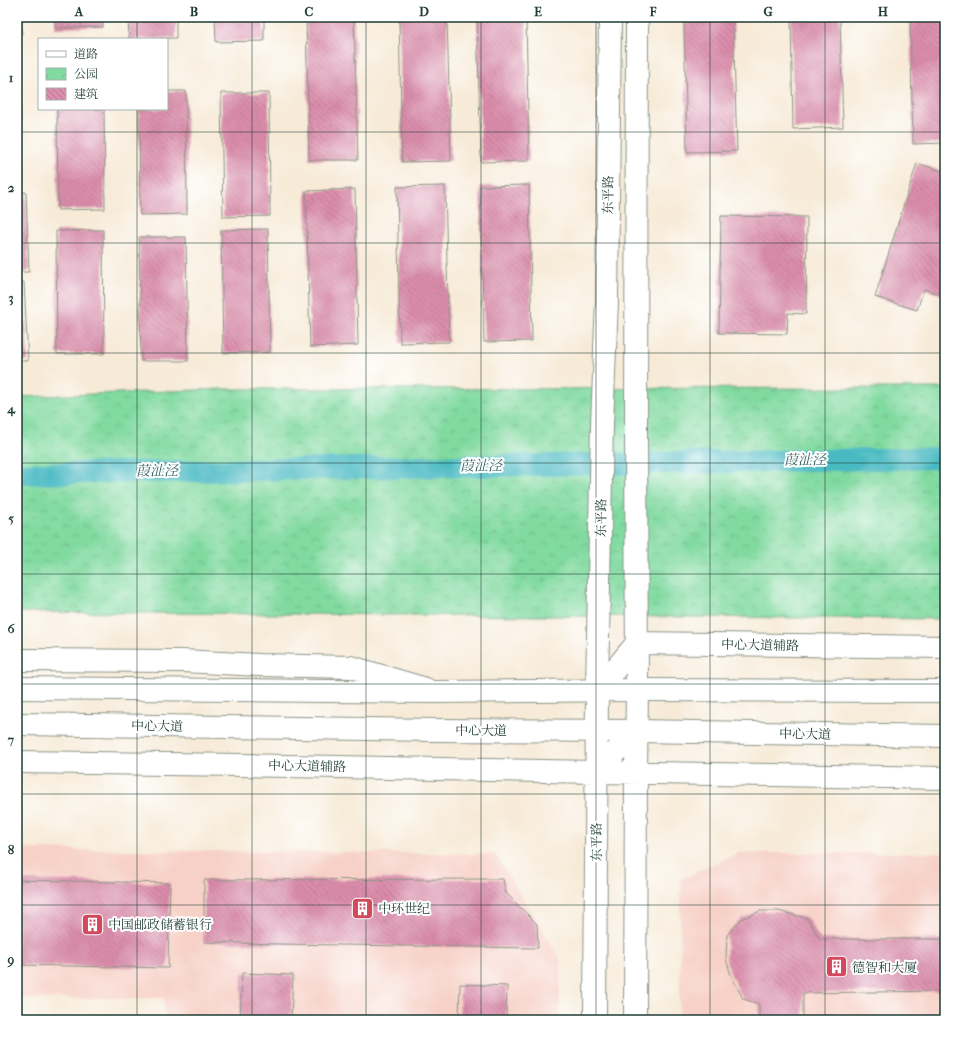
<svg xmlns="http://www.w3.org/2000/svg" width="962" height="1037" viewBox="0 0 962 1037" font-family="'IM FELL French Canon','Noto Serif SC',serif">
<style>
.built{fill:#f7d1c7}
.park{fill:url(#park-crowns);stroke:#508c6a}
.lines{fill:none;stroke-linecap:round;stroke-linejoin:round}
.canal{stroke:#4ab9c2;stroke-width:22}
.building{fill:url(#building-back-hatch)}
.secondary-casing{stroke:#8b9486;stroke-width:24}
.primary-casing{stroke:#8b9486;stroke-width:24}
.secondary{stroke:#fff;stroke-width:22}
.primary{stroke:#fff;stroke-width:22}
.grid{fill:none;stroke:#1f3d34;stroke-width:1;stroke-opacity:0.55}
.labels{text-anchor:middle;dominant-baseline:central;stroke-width:4;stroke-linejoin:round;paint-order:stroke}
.street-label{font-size:13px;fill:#1f3d34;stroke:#fff}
.poi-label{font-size:13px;fill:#1f3d34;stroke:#fff;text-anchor:start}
.water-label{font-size:14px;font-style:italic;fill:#2c625f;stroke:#fff}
.neatline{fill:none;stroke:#1f3d34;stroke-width:1.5}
.grid-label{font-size:13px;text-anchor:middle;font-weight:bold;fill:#1f3d34}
</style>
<defs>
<pattern id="park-crowns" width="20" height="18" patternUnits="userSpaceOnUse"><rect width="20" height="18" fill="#81daa0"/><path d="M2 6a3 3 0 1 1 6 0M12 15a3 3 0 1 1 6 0" fill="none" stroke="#6fbc8a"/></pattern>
<pattern id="building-back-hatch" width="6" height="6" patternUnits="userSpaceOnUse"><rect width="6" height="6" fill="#db8dab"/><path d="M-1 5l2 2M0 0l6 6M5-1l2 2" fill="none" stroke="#b1748c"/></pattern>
</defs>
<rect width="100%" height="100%" fill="#fff"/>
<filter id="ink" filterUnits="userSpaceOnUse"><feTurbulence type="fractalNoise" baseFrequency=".025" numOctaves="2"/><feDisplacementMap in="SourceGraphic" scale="8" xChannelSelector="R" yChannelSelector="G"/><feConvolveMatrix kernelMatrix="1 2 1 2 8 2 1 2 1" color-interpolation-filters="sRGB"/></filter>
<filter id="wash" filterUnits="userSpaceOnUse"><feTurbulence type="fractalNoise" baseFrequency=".012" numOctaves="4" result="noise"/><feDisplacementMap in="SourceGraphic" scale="16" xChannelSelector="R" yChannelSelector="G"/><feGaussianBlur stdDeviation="0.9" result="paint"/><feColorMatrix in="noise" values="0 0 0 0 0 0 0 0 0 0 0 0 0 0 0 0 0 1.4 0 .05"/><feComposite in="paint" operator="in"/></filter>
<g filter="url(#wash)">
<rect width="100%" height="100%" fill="#f7ebd8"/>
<path class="built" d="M 17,849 L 495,854 L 560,958 L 560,1020 L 164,1020 L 164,998 L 17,999 Z
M 738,853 L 945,853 L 945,1020 L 679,1020 L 681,879 Z"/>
<path class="park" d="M 945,388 L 945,619 L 17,612 L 17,397 L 221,389 Z"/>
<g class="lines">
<path class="canal" d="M 17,474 L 945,458"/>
</g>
<g id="blocks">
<path class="building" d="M 17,17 L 22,17 L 22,34 L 17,34 Z
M 55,17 L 103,17 L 103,27 L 55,28 Z
M 128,17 L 176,17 L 176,38 L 129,39 Z
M 215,17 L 264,17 L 264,41 L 216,42 Z
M 306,17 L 354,17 L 358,160 L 309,160 Z
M 399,17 L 447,17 L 451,161 L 402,162 Z
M 477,17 L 526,17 L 529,161 L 481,162 Z
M 684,17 L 733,17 L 737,151 L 687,152 Z
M 791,17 L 840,17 L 843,127 L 793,129 Z
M 910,17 L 945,17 L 945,143 L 913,144 Z
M 167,91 L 186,91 L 187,214 L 140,215 L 139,109 L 167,109 Z
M 221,93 L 269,93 L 270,216 L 223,217 Z
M 17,100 L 20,100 L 23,179 L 17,179 Z
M 57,109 L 104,109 L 105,209 L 58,210 Z
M 917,163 L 945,172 L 945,296 L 924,289 L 917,310 L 875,297 Z
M 529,185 L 532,341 L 484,342 L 480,186 Z
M 445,186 L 449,342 L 400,343 L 397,187 Z
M 355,189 L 358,345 L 310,347 L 306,191 Z
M 26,192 L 29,272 L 17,272 L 17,193 Z
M 721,216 L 807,217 L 806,314 L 788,313 L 787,334 L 719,333 Z
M 268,229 L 270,352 L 223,353 L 221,230 Z
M 103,230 L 104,354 L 57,354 L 56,231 Z
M 139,237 L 186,237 L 188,361 L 141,361 Z
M 17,282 L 24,282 L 28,361 L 17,361 Z
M 503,879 L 506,893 L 537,924 L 538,948 L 277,944 L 204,942 L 204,880 Z
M 17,880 L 170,883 L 168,968 L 17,965 Z
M 760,911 L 778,911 L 807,918 L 820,939 L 945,939 L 945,991 L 803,993 L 803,1020 L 759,1020 L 759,1004 L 743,999 L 731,975 L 726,959 L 727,935 L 741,919 Z
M 242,973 L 293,975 L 291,1020 L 240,1020 Z
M 460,984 L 507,986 L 506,1020 L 459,1020 Z"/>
</g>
</g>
<g filter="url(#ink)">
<use href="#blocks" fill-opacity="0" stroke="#8b9486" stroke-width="1"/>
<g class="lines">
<defs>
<path id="secondary" d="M 637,643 L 945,647
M 17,660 L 182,661 L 260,665 L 351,667 L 426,689
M 597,691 L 637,643
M 17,762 L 242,765 L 596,772 L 945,778
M 596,772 L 636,731
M 595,1020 L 597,691 L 602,423 L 607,301 L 610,17
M 635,1020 L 636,772 L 637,690 L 636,423 L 637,17"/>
<path id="primary" d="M 17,688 L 436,692 L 637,690 L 945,691
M 17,724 L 434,730 L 636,731 L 945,736"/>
</defs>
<use href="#secondary" class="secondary-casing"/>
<use href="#primary" class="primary-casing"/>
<use href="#secondary" class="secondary"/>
<use href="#primary" class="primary"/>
</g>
</g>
<path class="grid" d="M 137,17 L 137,39M 252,17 L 252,1020M 366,17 L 366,1020M 481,17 L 481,1020M 596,17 L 596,1020M 710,17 L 710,1020M 825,17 L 825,1020M 137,109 L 137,1020M 17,132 L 945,132M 17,243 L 945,243M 17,353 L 945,353M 17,463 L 945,463M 17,574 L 945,574M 17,684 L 945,684M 17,794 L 945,794M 17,905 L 945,905"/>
<defs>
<symbol id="building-square" viewBox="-11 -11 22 22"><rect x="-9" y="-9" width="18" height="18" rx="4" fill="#d1495b" stroke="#fff"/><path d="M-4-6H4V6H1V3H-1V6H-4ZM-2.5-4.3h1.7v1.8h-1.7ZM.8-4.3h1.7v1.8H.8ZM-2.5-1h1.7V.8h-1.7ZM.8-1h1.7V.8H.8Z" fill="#fff"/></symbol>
</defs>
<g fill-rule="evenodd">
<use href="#building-square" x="350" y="896" width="25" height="25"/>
<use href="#building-square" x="80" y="912" width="25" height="25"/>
<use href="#building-square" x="824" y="954" width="25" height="25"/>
</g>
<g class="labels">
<g class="street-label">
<text transform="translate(608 195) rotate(-89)">东平路</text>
<text transform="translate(601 518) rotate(-89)">东平路</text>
<text transform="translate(760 645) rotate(1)">中心大道辅路</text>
<text transform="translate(157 726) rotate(1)">中心大道</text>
<text x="481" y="730">中心大道</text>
<text transform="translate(805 734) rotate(1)">中心大道</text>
<text transform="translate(307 766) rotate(1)">中心大道辅路</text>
<text transform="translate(596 842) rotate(-90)">东平路</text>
</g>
<g class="poi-label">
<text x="378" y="908">中环世纪</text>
<text x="108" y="924">中国邮政储蓄银行</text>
<text x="852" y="967">德智和大厦</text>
</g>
<g class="water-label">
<text transform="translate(805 460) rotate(-1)">葭沚泾</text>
<text transform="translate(481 466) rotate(-1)">葭沚泾</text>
<text transform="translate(157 471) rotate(-1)">葭沚泾</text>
</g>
</g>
<rect width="962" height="1037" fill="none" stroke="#fff" stroke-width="44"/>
<rect x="38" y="38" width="130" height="72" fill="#ffffff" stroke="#a5b1ae"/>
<rect x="46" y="51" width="20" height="6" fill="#ffffff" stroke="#a5b1ae"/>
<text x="74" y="58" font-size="12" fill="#1f3d34">道路</text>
<rect x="46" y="68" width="20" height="12" fill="url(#park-crowns)" stroke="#a5b1ae"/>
<text x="74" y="78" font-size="12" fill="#1f3d34">公园</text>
<rect x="46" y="88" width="20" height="12" fill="url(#building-back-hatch)" stroke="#a5b1ae"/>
<text x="74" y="98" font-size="12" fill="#1f3d34">建筑</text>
<rect x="22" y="22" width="918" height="993" class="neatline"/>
<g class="grid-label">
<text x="79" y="16">A</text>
<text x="194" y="16">B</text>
<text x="309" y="16">C</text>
<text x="424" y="16">D</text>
<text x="538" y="16">E</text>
<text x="653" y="16">F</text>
<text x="768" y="16">G</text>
<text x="883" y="16">H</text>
<text x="11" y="82">1</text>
<text x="11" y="192">2</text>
<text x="11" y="302">3</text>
<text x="11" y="413">4</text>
<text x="11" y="523">5</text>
<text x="11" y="633">6</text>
<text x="11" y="744">7</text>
<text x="11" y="854">8</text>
<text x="11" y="964">9</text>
</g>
</svg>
